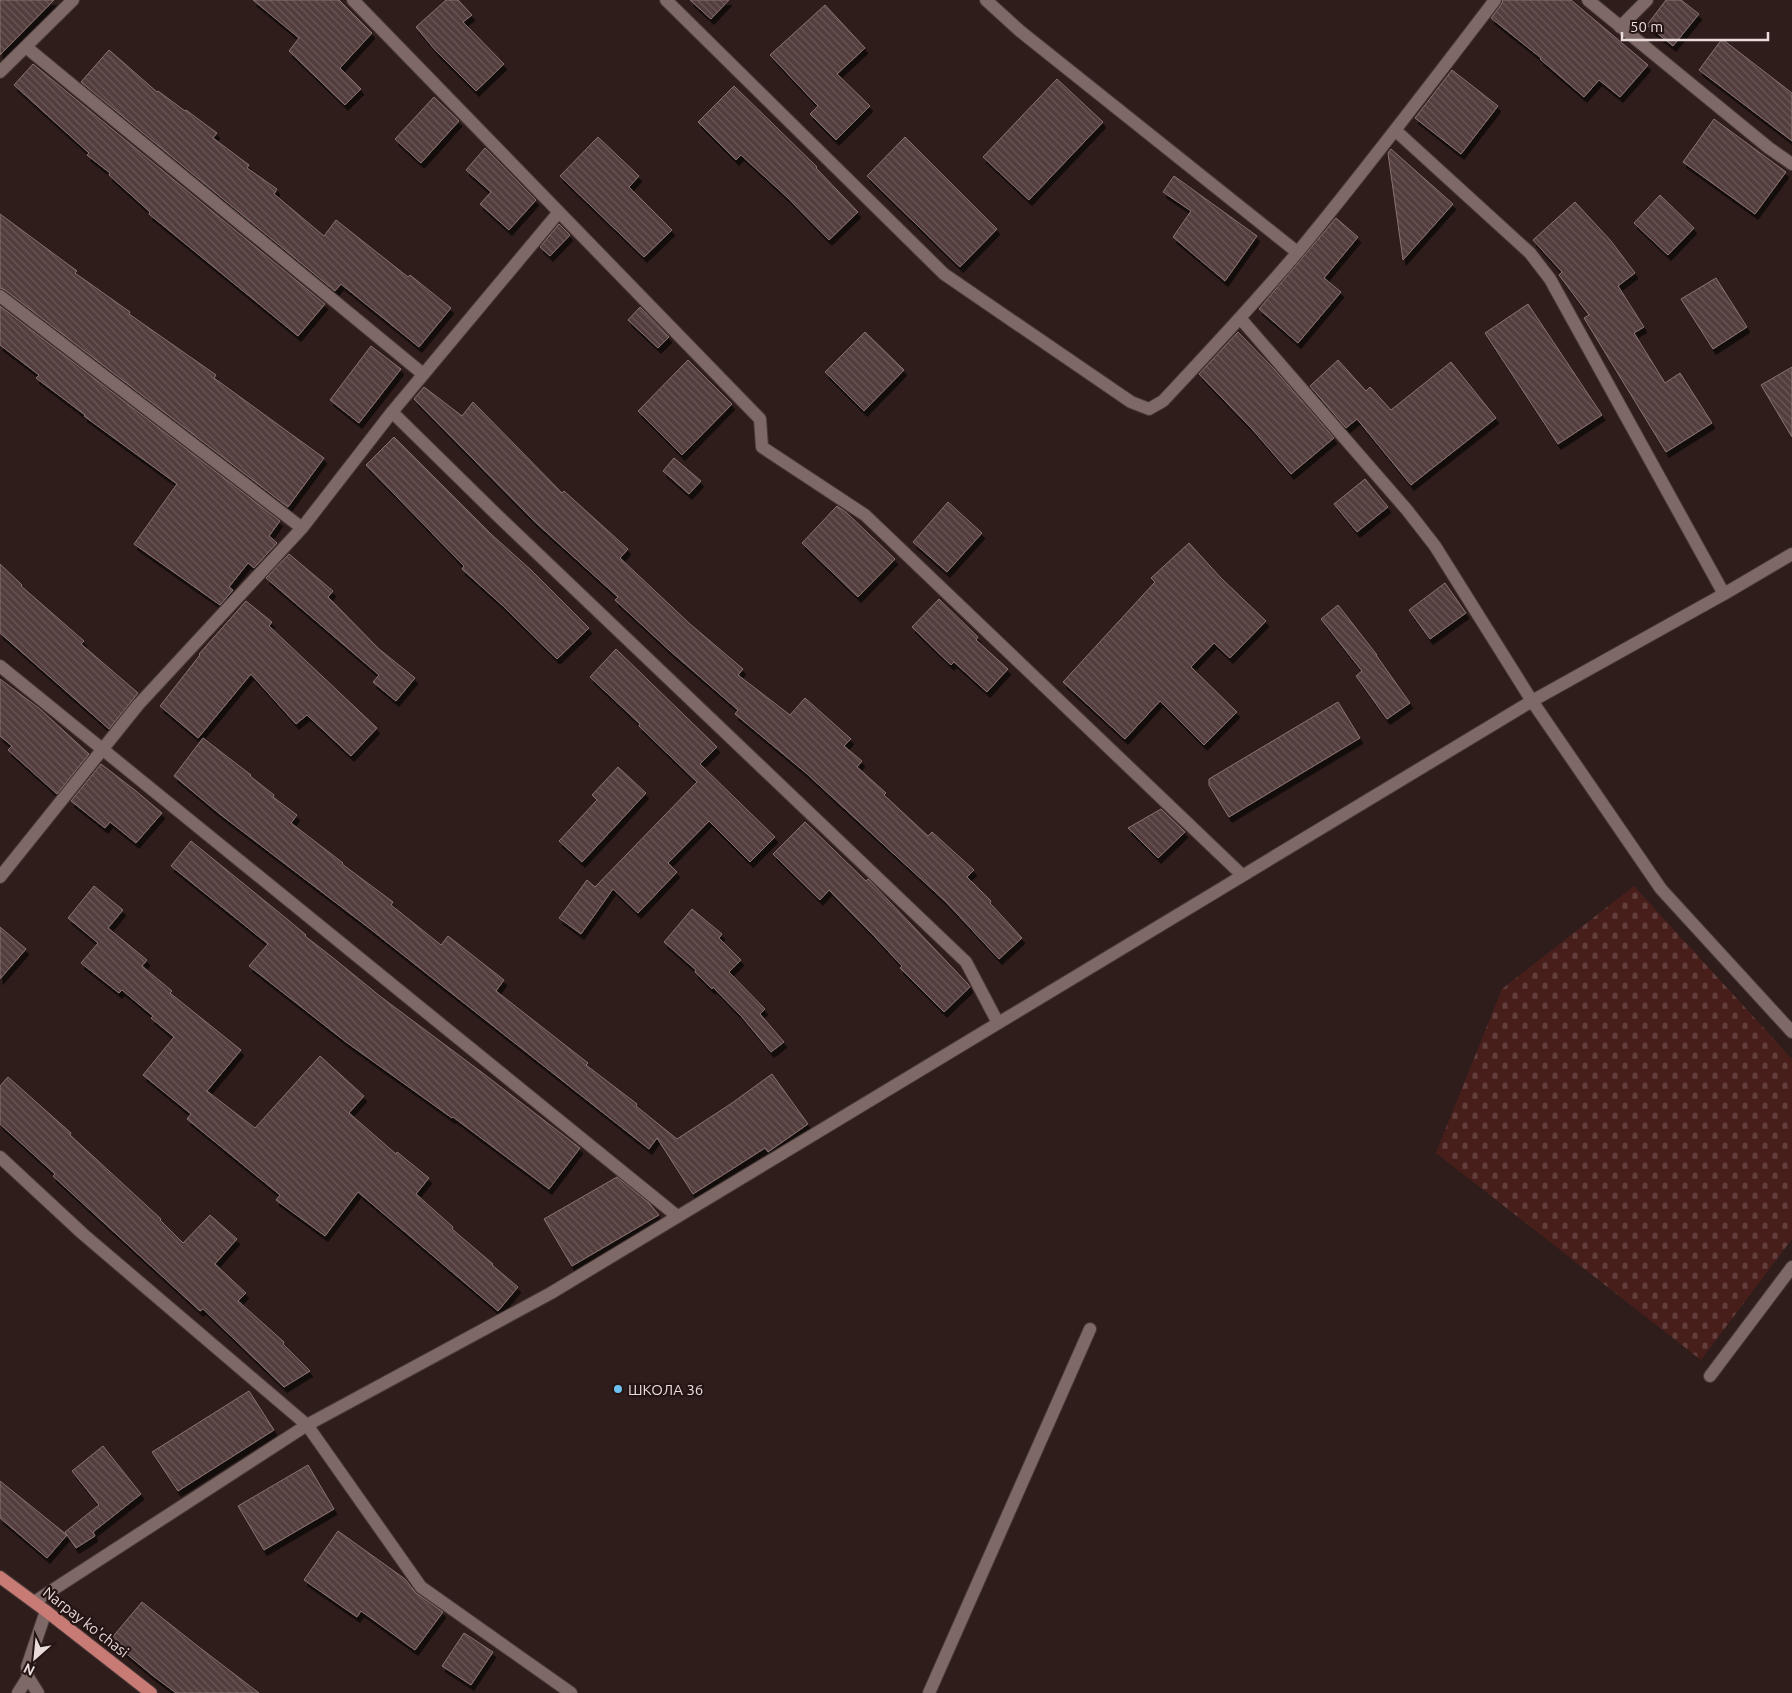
<svg xmlns="http://www.w3.org/2000/svg" width="1792" height="1693" viewBox="0 0 1792 1693" font-family="Ubuntu,sans-serif">
<style>
.cemetery{fill:url(#cemetery-stones)}
.building{fill:url(#building-back-hatch);stroke:#897371;filter:url(#shadow)}
.lines{fill:none;stroke-linecap:round;stroke-linejoin:round}
.minor-casing{stroke:#493a39;stroke-width:14}
.major-casing{stroke:#493a39;stroke-width:14}
.minor{stroke:#7e6967;stroke-width:12}
.major{stroke:#c87a75;stroke-width:12}
.poi-dot{fill:#6dc2f3;stroke:#241412;stroke-width:2}
.labels{text-anchor:middle;dominant-baseline:central;stroke-width:4.5;stroke-linejoin:round;paint-order:stroke}
.poi-label{font-size:15px;fill:#e9dcdb;stroke:#241412;text-anchor:start}
.street-label{font-size:15px;fill:#e9dcdb;stroke:#241412}
</style>
<defs>
<pattern id="cemetery-stones" width="16" height="16" patternUnits="userSpaceOnUse" patternTransform="scale(1.25)"><rect width="16" height="16" fill="#481e1b"/><path d="M2 7V4a2 2 0 0 1 4 0v3zM10 15v-3a2 2 0 0 1 4 0v3z" fill="#623e3c"/></pattern>
<pattern id="building-back-hatch" width="6" height="6" patternUnits="userSpaceOnUse" patternTransform="scale(1.25)"><rect width="6" height="6" fill="#523e3c"/><path d="M-1 5l2 2M0 0l6 6M5-1l2 2" fill="none" stroke="#6b5958"/></pattern>
<filter id="shadow"><feDropShadow dx="3" dy="5.5" stdDeviation="0" flood-color="#0009"/></filter>
</defs>
<rect width="100%" height="100%" fill="#2e1d1b"/>
<path class="cemetery" d="M 1634,886 L 1792,1059 L 1792,1239 L 1701,1360 L 1436,1153 L 1502,989 Z"/>
<path class="building" d="M 0,0 L 54,0 L 0,55 Z
M 253,0 L 339,0 L 372,33 L 340,68 L 361,89 L 345,105 L 289,51 L 299,38 Z
M 446,0 L 458,0 L 472,15 L 463,22 L 504,64 L 476,91 L 436,51 L 416,27 Z
M 690,0 L 729,0 L 711,19 Z
M 1503,0 L 1571,0 L 1648,65 L 1620,97 L 1599,80 L 1584,97 L 1540,59 L 1541,58 L 1491,18 L 1501,5 Z
M 1666,0 L 1681,0 L 1699,14 L 1673,46 L 1647,25 Z
M 825,5 L 865,48 L 837,74 L 870,106 L 836,140 L 810,114 L 818,106 L 770,55 Z
M 1722,39 L 1792,93 L 1792,141 L 1699,70 Z
M 109,50 L 157,92 L 158,91 L 185,111 L 186,110 L 217,133 L 213,138 L 249,165 L 247,168 L 277,189 L 274,194 L 324,236 L 336,220 L 408,277 L 410,275 L 451,308 L 419,347 L 341,284 L 335,291 L 81,82 Z
M 33,64 L 325,304 L 298,336 L 149,214 L 150,212 L 109,175 L 110,173 L 87,155 L 89,153 L 14,85 Z
M 1452,70 L 1498,106 L 1461,154 L 1415,118 Z
M 1057,79 L 1103,122 L 1029,200 L 983,157 Z
M 734,86 L 817,167 L 816,168 L 858,212 L 829,240 L 788,198 L 741,155 L 736,160 L 698,122 Z
M 434,97 L 459,121 L 421,163 L 395,139 Z
M 1714,119 L 1786,172 L 1755,214 L 1683,162 Z
M 598,137 L 639,176 L 629,187 L 672,230 L 644,257 L 560,176 Z
M 905,137 L 997,229 L 960,267 L 867,176 Z
M 485,148 L 536,200 L 509,230 L 480,204 L 491,192 L 466,170 Z
M 1391,149 L 1453,204 L 1403,260 L 1388,153 Z
M 1174,176 L 1257,236 L 1225,281 L 1173,237 L 1191,211 L 1163,192 Z
M 1660,195 L 1694,228 L 1668,255 L 1634,223 Z
M 1575,202 L 1611,241 L 1635,273 L 1618,286 L 1644,327 L 1634,333 L 1665,383 L 1680,373 L 1712,423 L 1666,452 L 1584,318 L 1589,315 L 1559,275 L 1562,272 L 1533,240 Z
M 0,214 L 77,271 L 75,273 L 130,312 L 129,314 L 216,375 L 214,378 L 324,458 L 288,507 L 5,290 L 0,288 Z
M 1336,218 L 1358,237 L 1324,278 L 1341,292 L 1298,343 L 1259,309 Z
M 559,224 L 570,235 L 550,256 L 540,247 Z
M 1716,278 L 1747,327 L 1713,349 L 1681,299 Z
M 1528,304 L 1602,415 L 1558,444 L 1485,333 Z
M 0,306 L 280,521 L 269,536 L 277,543 L 254,568 L 248,563 L 229,587 L 233,590 L 220,605 L 134,544 L 177,484 L 84,416 L 85,415 L 36,378 L 39,375 L 0,345 Z
M 640,307 L 669,337 L 658,348 L 628,320 Z
M 865,332 L 904,370 L 864,411 L 825,372 Z
M 1238,332 L 1274,369 L 1334,438 L 1291,474 L 1252,429 L 1199,374 Z
M 371,346 L 401,369 L 359,423 L 330,400 Z
M 688,360 L 732,404 L 682,455 L 638,411 Z
M 1338,360 L 1366,391 L 1370,387 L 1391,410 L 1451,362 L 1496,418 L 1411,485 L 1357,419 L 1346,428 L 1310,386 Z
M 1792,367 L 1792,437 L 1761,385 Z
M 424,387 L 462,416 L 473,402 L 562,493 L 564,491 L 628,549 L 620,558 L 690,624 L 743,669 L 738,675 L 790,715 L 805,698 L 851,739 L 844,746 L 862,761 L 857,767 L 886,793 L 884,795 L 928,836 L 932,832 L 974,870 L 967,877 L 991,901 L 990,903 L 1022,938 L 999,959 L 946,902 L 806,773 L 735,714 L 738,710 L 669,650 L 615,600 L 618,597 L 535,522 L 414,399 Z
M 394,437 L 492,535 L 531,570 L 589,628 L 557,659 L 502,605 L 462,569 L 464,566 L 366,465 Z
M 674,458 L 701,481 L 689,494 L 663,471 Z
M 1365,479 L 1388,507 L 1357,532 L 1334,504 Z
M 948,502 L 982,533 L 947,572 L 913,542 Z
M 837,506 L 847,513 L 895,559 L 858,597 L 802,543 Z
M 1189,543 L 1221,578 L 1266,621 L 1230,658 L 1214,643 L 1191,667 L 1237,712 L 1204,745 L 1160,701 L 1125,739 L 1063,682 L 1155,582 L 1151,578 Z
M 289,554 L 333,591 L 328,597 L 379,649 L 415,678 L 396,701 L 373,682 L 379,675 L 266,578 Z
M 0,564 L 22,585 L 21,586 L 84,641 L 81,644 L 138,693 L 109,729 L 0,633 Z
M 1445,583 L 1466,613 L 1430,639 L 1409,610 Z
M 939,599 L 978,637 L 976,640 L 1008,669 L 987,692 L 954,662 L 951,665 L 912,627 Z
M 246,601 L 272,622 L 269,626 L 377,728 L 351,756 L 307,715 L 296,724 L 251,674 L 198,738 L 160,706 L 200,655 L 199,654 Z
M 1338,605 L 1377,655 L 1376,655 L 1410,703 L 1387,719 L 1356,676 L 1362,671 L 1321,619 Z
M 616,649 L 717,747 L 700,764 L 775,837 L 750,862 L 709,821 L 668,863 L 677,872 L 638,913 L 613,889 L 581,934 L 559,918 L 587,880 L 595,887 L 697,782 L 639,726 L 640,724 L 590,677 Z
M 0,679 L 40,709 L 89,754 L 57,794 L 8,750 L 12,746 L 0,736 Z
M 1338,702 L 1360,738 L 1229,817 L 1209,785 L 1209,779 Z
M 203,738 L 251,775 L 250,776 L 274,795 L 273,797 L 297,815 L 291,823 L 343,863 L 342,864 L 393,902 L 391,905 L 441,945 L 448,936 L 504,980 L 496,991 L 588,1063 L 586,1065 L 637,1104 L 636,1106 L 677,1139 L 732,1103 L 772,1074 L 808,1124 L 768,1152 L 765,1148 L 693,1194 L 657,1138 L 649,1149 L 369,928 L 221,815 L 174,776 Z
M 101,764 L 136,791 L 162,813 L 136,843 L 110,822 L 105,828 L 71,801 Z
M 618,767 L 646,793 L 582,862 L 559,841 L 597,800 L 592,795 Z
M 1161,809 L 1185,832 L 1158,858 L 1128,828 Z
M 805,822 L 866,881 L 868,879 L 870,881 L 968,984 L 970,987 L 944,1012 L 900,968 L 902,966 L 875,937 L 829,890 L 820,900 L 773,854 Z
M 191,841 L 287,919 L 306,935 L 305,936 L 332,957 L 381,997 L 484,1074 L 580,1148 L 549,1189 L 453,1117 L 452,1118 L 346,1042 L 249,966 L 268,944 L 171,866 Z
M 94,886 L 123,910 L 108,928 L 147,960 L 142,966 L 172,991 L 170,993 L 241,1050 L 207,1091 L 255,1128 L 320,1056 L 364,1096 L 349,1113 L 396,1154 L 397,1152 L 429,1178 L 416,1194 L 453,1227 L 452,1229 L 493,1264 L 492,1265 L 518,1287 L 498,1311 L 358,1192 L 325,1236 L 276,1200 L 280,1195 L 187,1119 L 191,1114 L 143,1075 L 174,1037 L 151,1018 L 153,1016 L 122,990 L 119,993 L 81,963 L 98,943 L 68,918 Z
M 692,909 L 722,934 L 719,938 L 741,960 L 729,972 L 765,1009 L 760,1014 L 784,1042 L 771,1052 L 742,1017 L 713,987 L 712,989 L 695,972 L 696,970 L 664,942 Z
M 0,927 L 26,949 L 0,979 Z
M 8,1077 L 71,1133 L 70,1135 L 161,1219 L 160,1220 L 183,1243 L 210,1215 L 237,1239 L 215,1264 L 246,1293 L 238,1301 L 284,1342 L 283,1344 L 310,1371 L 284,1387 L 203,1309 L 200,1311 L 53,1176 L 55,1174 L 0,1124 L 0,1086 Z
M 617,1177 L 649,1203 L 659,1215 L 572,1266 L 544,1219 Z
M 249,1391 L 274,1430 L 178,1491 L 152,1452 Z
M 103,1446 L 141,1494 L 93,1532 L 95,1536 L 76,1548 L 65,1532 L 99,1505 L 72,1471 Z
M 308,1465 L 334,1509 L 264,1550 L 238,1506 Z
M 0,1481 L 67,1535 L 47,1558 L 0,1518 Z
M 338,1531 L 405,1579 L 416,1593 L 443,1612 L 415,1650 L 361,1611 L 357,1617 L 304,1580 Z
M 142,1602 L 195,1644 L 259,1693 L 176,1693 L 152,1675 L 110,1640 Z
M 464,1633 L 493,1652 L 471,1685 L 442,1666 Z"/>
<g class="lines">
<defs>
<path id="minor" d="M 353,0 L 760,419 L 762,447 L 865,515 L 1242,875
M 666,0 L 944,274 L 1131,402 L 1149,409 L 1163,401 C 1208,353 1254,304 1297,253 C 1365,171 1430,85 1495,0
M 986,0 L 1020,31 L 1297,252
M 1588,0 L 1769,148 L 1792,164
M 1620,27 L 1647,0
M 26,47 L 423,374
M 0,72 L 73,0
M 1395,130 L 1530,253 L 1550,279 L 1724,594
M 0,296 L 302,528
M 1240,318 L 1407,510 L 1435,546 L 1532,701 L 1661,889 L 1792,1032
M 392,412 L 497,515 L 966,962 L 998,1023
M 0,666 L 677,1216
M 0,877 L 138,705 L 302,528 L 392,412 L 559,212
M 0,1157 L 83,1234 L 307,1425 L 421,1587 L 571,1693
M 1710,1376 L 1792,1267
M 34,1602 L 307,1425 L 551,1293 L 1532,701 L 1724,594 L 1792,554
M 18,1693 L 28,1677
M 38,1693 L 28,1677 L 27,1667 L 46,1611
M 929,1693 L 1090,1329"/>
<path id="major" d="M 0,1577 L 46,1611 L 151,1693"/>
</defs>
<use href="#minor" class="minor-casing"/>
<use href="#major" class="major-casing"/>
<use href="#minor" class="minor"/>
<use href="#major" class="major"/>
</g>
<circle class="poi-dot" cx="618" cy="1389" r="5"/>
<g class="labels">
<g class="poi-label">
<text x="628" y="1389">ШКОЛА 36</text>
</g>
<g class="street-label">
<text transform="translate(86 1622) rotate(38)">Narpay ko'chasi</text>
</g>
</g>
<g transform="translate(35 1658) rotate(207)" stroke="#241412" stroke-width="4" paint-order="stroke">
<path d="M0-4L9 19L0 12L-9 19Z" fill="#e9dcdb"/>
<text y="-8" font-size="14" font-weight="bold" text-anchor="middle" fill="#e9dcdb">N</text>
</g>
<path d="M1622 32v8h146v-8" fill="none" stroke="#e9dcdb" stroke-width="2.5"/>
<text x="1630" y="32" font-size="15" fill="#e9dcdb" stroke="#241412" stroke-width="4" paint-order="stroke">50 m</text>
</svg>
